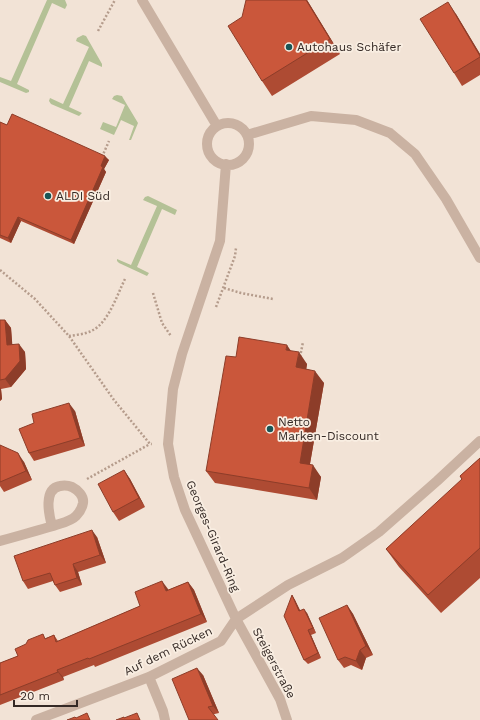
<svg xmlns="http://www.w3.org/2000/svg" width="480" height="720" viewBox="0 0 480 720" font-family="'Work Sans',sans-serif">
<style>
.green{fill:#b4c196}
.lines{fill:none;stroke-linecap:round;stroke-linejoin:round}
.path{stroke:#b59c8c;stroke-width:2.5;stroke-dasharray:2 2;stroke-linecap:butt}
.street{stroke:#cab2a2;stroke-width:10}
.wall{fill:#ae4b33}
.shaded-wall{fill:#8d3d29}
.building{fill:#ca573b;stroke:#8d3d29}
.poi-dot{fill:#195556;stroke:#f9eee2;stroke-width:1.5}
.labels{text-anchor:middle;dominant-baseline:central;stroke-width:3.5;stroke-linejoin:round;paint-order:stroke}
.poi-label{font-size:12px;fill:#342925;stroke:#f9eee2;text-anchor:start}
.street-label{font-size:12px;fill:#342925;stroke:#f9eee2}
</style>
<rect width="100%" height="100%" fill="#f2e3d6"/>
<path class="green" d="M 47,0 L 65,0 L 67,5 L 65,9 L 52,3 L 17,84 L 29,90 L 29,92 L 26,93 L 0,82 L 0,77 L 11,81 Z
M 83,35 L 86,36 L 102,64 L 102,67 L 89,61 L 69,107 L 82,113 L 79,116 L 51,104 L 49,101 L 50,98 L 63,104 L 89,47 L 76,41 L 77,38 Z
M 117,95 L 122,96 L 123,98 L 138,123 L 131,140 L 129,140 L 134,126 L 121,120 L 114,135 L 100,129 L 103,122 L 116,127 L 125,105 L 112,99 L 114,96 Z
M 148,196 L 177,210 L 175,215 L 162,209 L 137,267 L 149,273 L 147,276 L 119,263 L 117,261 L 117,259 L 131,265 L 157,206 L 143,200 L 145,197 Z"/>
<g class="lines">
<path class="path" d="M 98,31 L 115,0
M 102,157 L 109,141
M 0,270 L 35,299 L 69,336 L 114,400 L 150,444 L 152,444
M 224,288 L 241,293 L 273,299
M 153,293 L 162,323 L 171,336
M 216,307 L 235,256 L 236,248
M 69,336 C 76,335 85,334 91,331 C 108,324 117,295 125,279
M 300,357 L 303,342
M 87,479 L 150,444"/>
<path class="street" d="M 142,0 L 217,126
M207 144a21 21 0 1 1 42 0a21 21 0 1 1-42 0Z
M 247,135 L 311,116 L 356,120 L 390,133 L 415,154 L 446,199 L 480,258
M 226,164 L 220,241 L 182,354 L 173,389 L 168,444 L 174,477 L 185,510 L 236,619 L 280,699 L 287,720
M 0,541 C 18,536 36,531 53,526 C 61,523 70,522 76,516 C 80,512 82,509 83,503 C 84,496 78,490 72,487 C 67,485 65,485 60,486 C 43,489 49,515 52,526
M 149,677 L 163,711 L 165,720
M 36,720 L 149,677 L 221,641 L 236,619 L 288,585 L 342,558 L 379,532 L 437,481 L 480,441"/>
</g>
<path class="wall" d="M 307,0 L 340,54 L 272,96 L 262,81 L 242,17 Z
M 456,14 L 480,54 L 480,75 L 462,86 L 454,73 Z
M 0,122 L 7,125 L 109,160 L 104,169 L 106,172 L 74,244 L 21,221 L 11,243 L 0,238 Z
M 0,320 L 5,320 L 11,328 L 12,344 L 25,352 L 26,369 L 11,387 L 1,389 L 2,399 L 0,401 Z
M 291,351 L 307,364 L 306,369 L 324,383 L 310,464 L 321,477 L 317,500 L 215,483 L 206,471 L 236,357 Z
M 75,411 L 85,446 L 34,461 L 29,453 Z
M 0,445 L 24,462 L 32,480 L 4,492 L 0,486 Z
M 480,458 L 480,578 L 441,613 L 399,567 L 386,549 L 462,480 L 460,476 Z
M 124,470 L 130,479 L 145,507 L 119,521 L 113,512 Z
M 97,537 L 106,563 L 78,572 L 82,585 L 60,592 L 55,585 L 53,581 L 28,589 L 23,581 Z
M 188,582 L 194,590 L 207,622 L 95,667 L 94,665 L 63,677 L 64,680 L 0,705 L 0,663 L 18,656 L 46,638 L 54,635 L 58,641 L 140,606 L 168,590 Z
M 292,595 L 295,600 L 300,610 L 307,613 L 316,633 L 311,635 L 321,658 L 308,664 L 304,660 Z
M 347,605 L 353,614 L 373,655 L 366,658 L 362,670 L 351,665 L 344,668 L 338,660 Z
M 203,675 L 219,713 L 189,720 Z"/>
<path class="shaded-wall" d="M 306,0 L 307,0 L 340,54 L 330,39 Z
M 448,2 L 456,14 L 480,54 L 480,56 Z
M 105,156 L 109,160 L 104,169 L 106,172 L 74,244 L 71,240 Z
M 18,217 L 21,221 L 11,243 L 8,238 Z
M 5,320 L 11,328 L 13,353 L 7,345 Z
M 19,344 L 25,352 L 26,369 L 11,387 L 5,379 Z
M 287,345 L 295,357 L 286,350 Z
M 299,352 L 307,364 L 305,379 L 296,367 Z
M 315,371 L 324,383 L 308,475 L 300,463 Z
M 0,387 L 1,389 L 2,399 L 0,401 Z
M 69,403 L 75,411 L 85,446 L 80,438 Z
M 18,453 L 24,462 L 32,480 L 26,471 Z
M 313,465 L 321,477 L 317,500 L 309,488 Z
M 124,470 L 130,479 L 145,507 L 139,498 Z
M 92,530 L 97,537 L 106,563 L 100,555 Z
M 73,564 L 78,572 L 82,585 L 77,578 Z
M 162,581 L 168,589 L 172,598 L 166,591 Z
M 188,582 L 194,590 L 207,622 L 201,614 Z
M 292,595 L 295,600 L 302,615 L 299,611 Z
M 347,605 L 353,614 L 373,655 L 366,646 Z
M 304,609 L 307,613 L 316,633 L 313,628 Z
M 308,630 L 311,635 L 321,658 L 318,653 Z
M 360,650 L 366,658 L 362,670 L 356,661 Z
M 197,668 L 203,675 L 219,713 L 213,706 Z
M 57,670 L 63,677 L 64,680 L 58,672 Z"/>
<path class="building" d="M 246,0 L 306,0 L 330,39 L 262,81 L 228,26 L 242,17 Z
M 448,2 L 480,56 L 480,57 L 454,73 L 420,19 Z
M 12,114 L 105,156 L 101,166 L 103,167 L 71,240 L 18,217 L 8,238 L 0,235 L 0,122 L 7,125 Z
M 0,320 L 5,320 L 7,345 L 19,344 L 20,361 L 5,379 L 0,380 Z
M 239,337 L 287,345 L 286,350 L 299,352 L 296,367 L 315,371 L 300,463 L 313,465 L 309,488 L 206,471 L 226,356 L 236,357 Z
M 69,403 L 80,438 L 29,453 L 19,429 L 34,423 L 32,414 Z
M 0,445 L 18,453 L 26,471 L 0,482 Z
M 480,458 L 480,548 L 428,595 L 386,549 L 462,479 L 460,476 Z
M 124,470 L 139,498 L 113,512 L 98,484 Z
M 92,530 L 100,555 L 73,564 L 77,578 L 55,585 L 50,573 L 23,581 L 14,556 Z
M 162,581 L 166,591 L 188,582 L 201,614 L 89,659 L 88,658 L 57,670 L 58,672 L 0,695 L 0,663 L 18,656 L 15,649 L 26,644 L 28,640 L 43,634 L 45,639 L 54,635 L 56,642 L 140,606 L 135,592 Z
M 292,595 L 299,611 L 304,609 L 313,628 L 308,630 L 318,653 L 304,660 L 284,616 Z
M 347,605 L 366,646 L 360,650 L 356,661 L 345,657 L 338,660 L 319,618 Z
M 197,668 L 213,706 L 208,707 L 218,720 L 189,720 L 172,679 Z
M 87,713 L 90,720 L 67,720 L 75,717 L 76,718 Z
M 137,713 L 140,720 L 116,720 L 124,717 L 124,718 Z"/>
<g class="poi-dot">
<circle cx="289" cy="47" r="4"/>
<circle cx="48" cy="196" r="4"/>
<circle cx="270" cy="429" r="4"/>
</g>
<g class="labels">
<g class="poi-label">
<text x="297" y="47">Autohaus Schäfer</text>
<text x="56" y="196">ALDI Süd</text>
<text x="278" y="422">Netto<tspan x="278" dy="14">Marken-Discount</tspan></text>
</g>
<g class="street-label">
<text transform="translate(213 536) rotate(67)">Georges-Girard-Ring</text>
<text transform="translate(168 651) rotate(-26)">Auf dem Rücken</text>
<text transform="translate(274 663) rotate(62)">Steigerstraße</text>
</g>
</g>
<path d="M14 700v6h63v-6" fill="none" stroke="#342925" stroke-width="2"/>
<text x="20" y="700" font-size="12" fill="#342925" stroke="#f9eee2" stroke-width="3" paint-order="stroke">20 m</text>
</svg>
